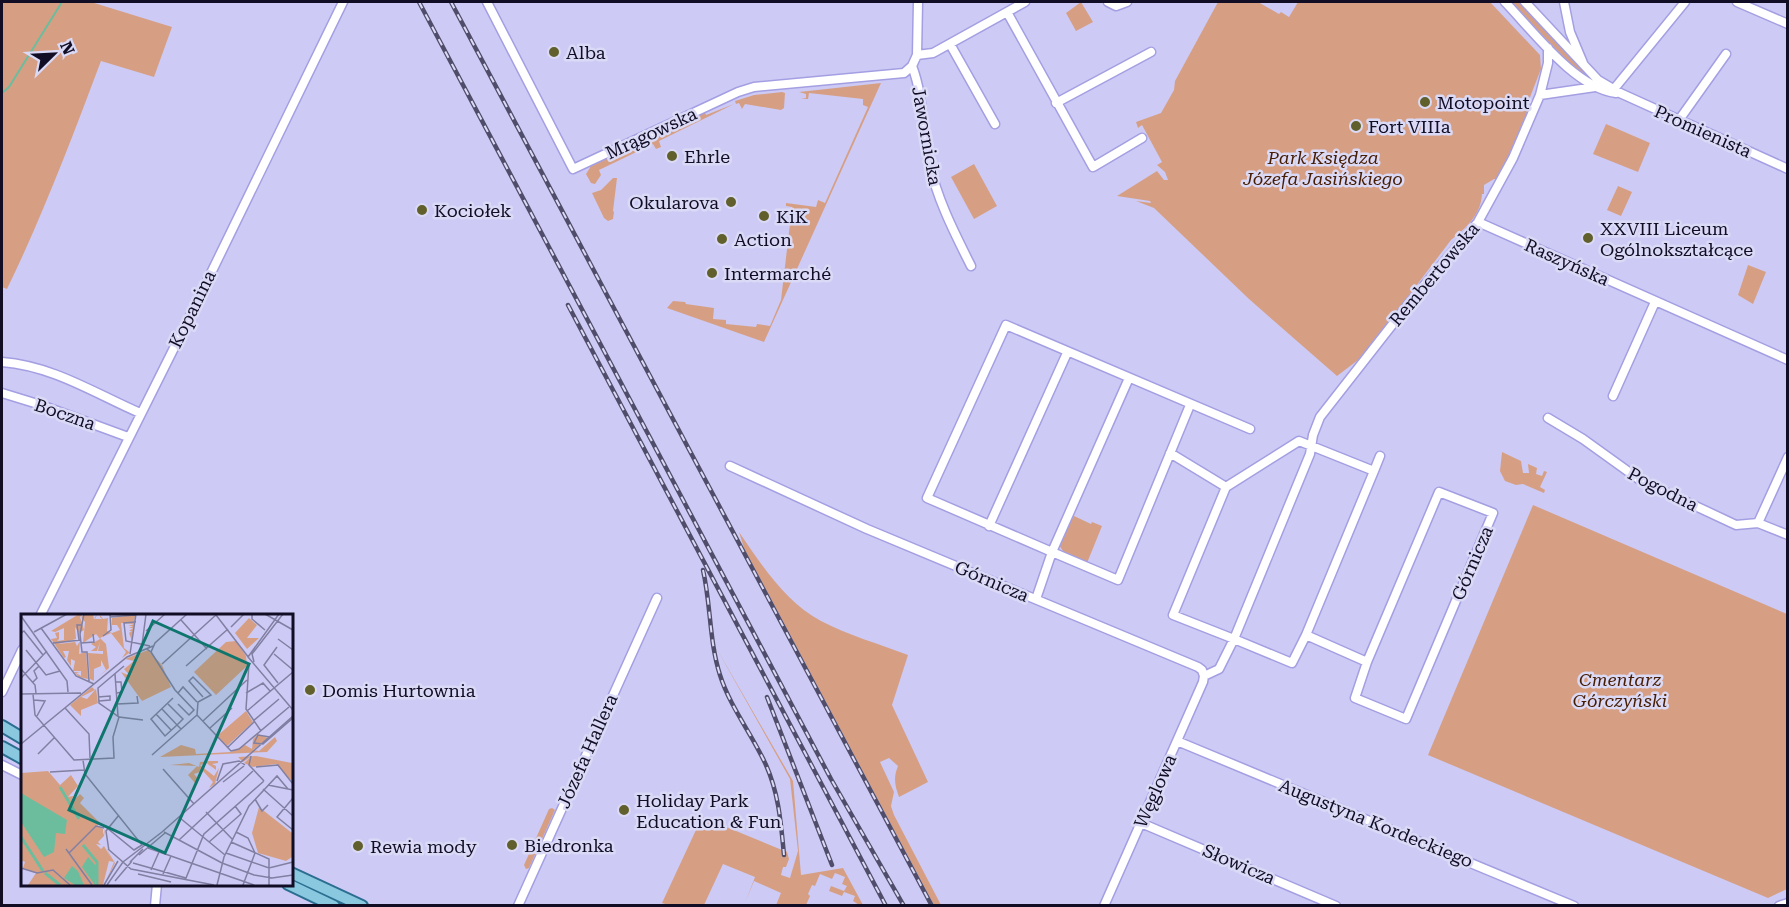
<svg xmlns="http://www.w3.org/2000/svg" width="1789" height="907" viewBox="0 0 1789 907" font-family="'Roboto Serif',serif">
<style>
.green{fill:#d69f84}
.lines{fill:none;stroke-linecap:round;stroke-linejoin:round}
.stream{stroke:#6cbd9d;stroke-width:2}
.minor-casing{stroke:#a49fe2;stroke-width:11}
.major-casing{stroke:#2b6e90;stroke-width:14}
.minor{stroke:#fff;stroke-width:8}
.major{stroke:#89c8df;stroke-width:10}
.rail-casing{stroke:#504d6b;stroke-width:4.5}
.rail{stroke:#dbdaf6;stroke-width:2;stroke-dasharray:7;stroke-linecap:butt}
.poi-dot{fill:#615f2c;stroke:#dbdaf6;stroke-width:2}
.labels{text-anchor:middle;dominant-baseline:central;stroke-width:5;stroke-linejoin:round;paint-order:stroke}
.poi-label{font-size:18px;fill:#100d25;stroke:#dbdaf6;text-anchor:start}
.street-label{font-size:18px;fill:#100d25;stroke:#dbdaf6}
.park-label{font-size:18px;font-style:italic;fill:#461c03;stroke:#dbdaf6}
.inset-river{fill:none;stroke:#6cbd9d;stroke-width:3}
.inset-road{fill:none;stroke:#817fa2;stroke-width:1.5}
.view{fill:#0f766e;fill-opacity:0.15;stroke:#0f766e;stroke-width:3}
.inset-edge{fill:none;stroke:#100d25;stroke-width:3}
</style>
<rect width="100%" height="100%" fill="#cdcbf5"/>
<path class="green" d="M 2,2 L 91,2 L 172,27 L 154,77 L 101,61 C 72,138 43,215 7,289 L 2,287 Z
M 1081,2 L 1093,22 L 1076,31 L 1066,13 Z
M 1218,2 L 1258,2 L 1279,14 L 1281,12 L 1289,17 L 1298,2 L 1490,2 L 1540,55 L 1541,69 L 1525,110 L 1528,112 L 1498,179 L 1494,179 L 1484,185 L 1484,194 L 1482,194 C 1481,215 1466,228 1451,240 L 1362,357 L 1337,376 L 1249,299 L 1154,208 L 1136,201 L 1151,203 L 1150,201 L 1117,196 L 1157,171 L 1164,180 L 1168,180 L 1165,172 L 1157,165 L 1162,162 L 1142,125 L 1138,128 L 1136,122 L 1161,113 L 1174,90 L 1175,81 Z
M 1511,2 L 1519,2 L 1586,72 L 1583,75 L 1571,65 Z
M 881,83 L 764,342 L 667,308 L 673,301 L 685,302 L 686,304 L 714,308 L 713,319 L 726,320 L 726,324 L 756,327 L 757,324 L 770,326 L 781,300 L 792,207 L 786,206 L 786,203 L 816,207 L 818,200 L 825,203 L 868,107 L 863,105 L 863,99 L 809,93 L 808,99 L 801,99 L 806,98 L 806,94 L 799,92 Z
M 782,92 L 785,93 L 784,108 L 781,110 L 745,104 L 742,109 L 739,103 L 736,104 L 735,101 L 754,95 Z
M 734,104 L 659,141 L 661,147 L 656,149 L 653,144 L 599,170 L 601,175 L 595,184 L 591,183 L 586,174 L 591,166 L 705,112 L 706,115 Z
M 1606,124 L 1650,143 L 1638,172 L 1593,154 Z
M 974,164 L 997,206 L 974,219 L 951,177 Z
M 613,178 L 617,178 L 613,211 L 614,212 L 613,219 L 608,221 L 604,218 L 592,193 L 601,190 Z
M 1618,186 L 1632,192 L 1621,216 L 1607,210 Z
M 1748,265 L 1766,272 L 1753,304 L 1738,295 Z
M 1502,452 L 1521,461 L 1523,473 L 1529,473 L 1528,464 L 1537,468 L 1536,474 L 1542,476 L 1544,471 L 1547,472 L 1540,487 L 1545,490 L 1544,493 L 1523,484 L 1516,485 L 1505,481 L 1500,471 Z
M 1533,505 L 1787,614 L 1787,889 L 1768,898 L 1428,755 Z
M 1072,515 L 1091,524 L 1092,522 L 1102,526 L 1087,563 L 1065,554 L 1059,545 Z
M 739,532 C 761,564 785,602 821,621 C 848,635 879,644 908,655 L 892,705 L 928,782 L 899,797 C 895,786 893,778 898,766 L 889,758 L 880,762 L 894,792 L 891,806 L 894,815 L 941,905 L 934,905 L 744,548 Z
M 714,644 L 793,781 L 801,875 L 843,868 L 863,905 L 859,905 L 853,901 L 855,896 L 844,892 L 842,896 L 829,891 L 831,886 L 844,891 L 847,886 L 842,884 L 845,877 L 835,873 L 832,879 L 820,874 L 815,886 L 812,885 L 808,894 L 810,896 L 806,905 L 776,905 L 781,893 L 754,881 L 745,903 L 755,877 L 723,864 L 704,905 L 668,905 L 662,903 L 702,817 L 782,850 L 783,856 L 786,855 L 786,851 L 787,852 L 789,859 L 786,867 L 783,867 L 781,875 L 790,878 L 798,851 L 790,779 Z
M 552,808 L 555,810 L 529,868 L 526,869 L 524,865 L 549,809 Z"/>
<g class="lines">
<path class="stream" d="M 2,93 L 9,87 L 62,2"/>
<defs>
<path id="minor" d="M 487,2 L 573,169 L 738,92 L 754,87 L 904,73 L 912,66
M 918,2 L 917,55 L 912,66 C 924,97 922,131 929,162 C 937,199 954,232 971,266
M 1108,2 L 1116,6 L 1127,2
M 1505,2 C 1533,31 1575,88 1616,93
M 1525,2 L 1598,80 L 1620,93 L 1788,169
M 1564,2 L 1570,32 L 1583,63
M 1737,2 L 1788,24
M 1007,12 L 1093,167 L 1142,138
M 950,44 L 995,124
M 1548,48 L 1548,63 L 1540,95 L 1595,87
M 917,55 L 933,53 L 1025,2
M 1614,89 L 1685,2
M 1056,103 L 1151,52
M 1679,120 L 1726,54
M 1478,222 L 1788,360
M 2,362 C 53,366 94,393 140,413
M 1129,378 L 1052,552 L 1118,580 L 1190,405
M 2,393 L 41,405 L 128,437
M 1613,396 L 1655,302
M 1548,418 L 1583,439 L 1640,480 L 1736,525 L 1758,523 L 1788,535
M 1170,453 L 1226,487
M 730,466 L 867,529 L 1198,667 L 1202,670 L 1204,676
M 1374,471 L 1380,456
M 1226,487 L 1173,615 L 1234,639 L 1310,454 L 1313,435 L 1320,417 L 1410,302 L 1478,222 L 1513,158 L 1540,95
M 1439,492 L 1493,513 L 1406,719 L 1355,698 L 1367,662 Z
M 1758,523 L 1788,457
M 989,526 L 1067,353
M 1036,599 L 1052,552 L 927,498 L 1006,325 L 1250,429
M 40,616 L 193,310 L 343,2
M 1306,635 L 1367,662
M 1204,676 L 1219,669 L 1234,639 L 1292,663 L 1306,635 L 1374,471 L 1299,441 L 1226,487
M 2,692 L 22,650
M 1177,741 L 1574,906
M 2,765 L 22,775
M 1141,823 L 1336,906
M 155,906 L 157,884
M 518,906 L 657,598
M 1104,906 L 1203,682 L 1204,676
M 1779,906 L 1788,903"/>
<path id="major" d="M 2,726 L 22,738
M 2,747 L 22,758
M 291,873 L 362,906
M 288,884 L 334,906"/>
</defs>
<use href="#minor" class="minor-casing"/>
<use href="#major" class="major-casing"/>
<use href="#minor" class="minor"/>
<use href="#major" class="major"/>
<defs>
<path id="rail" d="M 419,2 L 831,779 L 904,906
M 451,2 L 932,906
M 568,305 L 886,906
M 703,570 C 711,605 709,641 720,675 C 730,707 752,734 766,765 C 779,794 781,824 784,855
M 767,697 L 832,865"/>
</defs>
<use href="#rail" class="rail-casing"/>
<use href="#rail" class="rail"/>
</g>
<g class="poi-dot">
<circle cx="554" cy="52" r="6"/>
<circle cx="1425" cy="102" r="6"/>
<circle cx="1356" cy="126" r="6"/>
<circle cx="672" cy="156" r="6"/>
<circle cx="731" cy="202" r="6"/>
<circle cx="422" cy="210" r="6"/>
<circle cx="764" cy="216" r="6"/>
<circle cx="1588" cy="238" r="6"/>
<circle cx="722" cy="239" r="6"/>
<circle cx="712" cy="273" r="6"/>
<circle cx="310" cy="690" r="6"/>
<circle cx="624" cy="810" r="6"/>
<circle cx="512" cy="845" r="6"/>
<circle cx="358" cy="846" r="6"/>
</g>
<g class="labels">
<g class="poi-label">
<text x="566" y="52">Alba</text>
<text x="1437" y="102">Motopoint</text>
<text x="1368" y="126">Fort VIIIa</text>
<text x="684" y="156">Ehrle</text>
<text x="719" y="202" text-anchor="end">Okularova</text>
<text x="434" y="210">Kociołek</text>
<text x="776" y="216">KiK</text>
<text x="1600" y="228">XXVIII Liceum<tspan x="1600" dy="21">Ogólnokształcące</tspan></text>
<text x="734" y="239">Action</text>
<text x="724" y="273">Intermarché</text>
<text x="322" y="690">Domis Hurtownia</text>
<text x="636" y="800">Holiday Park<tspan x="636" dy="21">Education &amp; Fun</tspan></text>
<text x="524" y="845">Biedronka</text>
<text x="370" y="846">Rewia mody</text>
</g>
<g class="street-label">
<text transform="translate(1703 131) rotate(24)">Promienista</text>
<text transform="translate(651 133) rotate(-25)">Mrągowska</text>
<text transform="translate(927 136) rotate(80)">Jawornicka</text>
<text transform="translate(1567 262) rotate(24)">Raszyńska</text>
<text transform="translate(1434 274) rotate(-50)">Rembertowska</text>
<text transform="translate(192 309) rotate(-64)">Kopanina</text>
<text transform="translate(65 414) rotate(19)">Boczna</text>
<text transform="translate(1663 489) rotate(27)">Pogodna</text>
<text transform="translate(1472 563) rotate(-67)">Górnicza</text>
<text transform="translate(992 581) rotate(23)">Górnicza</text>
<text transform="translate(587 751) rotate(-66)">Józefa Hallera</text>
<text transform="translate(1155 791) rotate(-66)">Węglowa</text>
<text transform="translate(1376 823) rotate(22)">Augustyna Kordeckiego</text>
<text transform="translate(1239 864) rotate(23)">Słowicza</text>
</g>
<g class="park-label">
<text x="1323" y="157">Park Księdza<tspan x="1323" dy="21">Józefa Jasińskiego</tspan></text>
<text x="1620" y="679">Cmentarz<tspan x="1620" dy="21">Górczyński</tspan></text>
</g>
</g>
<g transform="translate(21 614)">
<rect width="272" height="272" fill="#cdcbf5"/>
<path d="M 58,0 L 62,0 L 59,3 L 63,16 L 58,19 L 54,13 L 55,25 L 37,30 L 54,28 L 56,32 L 59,27 L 58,40 L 65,38 L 67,65 L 58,63 L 53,58 L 59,58 L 55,59 L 60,62 L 60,57 L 52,57 L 54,47 L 50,45 L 50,52 L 46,46 L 48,37 L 42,37 L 45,43 L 43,44 L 30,25 L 36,24 L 34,19 L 38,18 L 38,25 L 36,27 L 43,26 L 43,14 L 34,18 L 30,17 ZM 65,0 L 72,0 L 73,6 L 74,3 L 76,1 L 74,5 L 81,5 L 79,3 L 79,1 L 82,0 L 79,1 L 82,5 L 87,4 L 86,17 L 91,19 L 99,16 L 96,11 L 91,11 L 91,4 L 111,1 L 89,0 L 107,0 L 114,2 L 111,27 L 108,19 L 111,17 L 108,17 L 112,14 L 108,14 L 112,12 L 107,12 L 113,10 L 100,9 L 103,34 L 108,38 L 108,39 L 101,44 L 105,38 L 90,19 L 79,24 L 85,30 L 88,54 L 77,63 L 85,56 L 80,46 L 80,52 L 73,55 L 73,67 L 69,65 L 67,39 L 82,40 L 82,37 L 77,37 L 79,28 L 76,37 L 70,37 L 75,33 L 70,30 L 79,25 L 75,20 L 62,29 L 64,8 L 60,3 ZM 228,4 L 236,11 L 226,24 L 238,24 L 226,35 L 214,19 ZM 215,27 L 225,42 L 226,52 L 195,81 L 173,58 L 205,28 ZM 127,36 L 141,51 L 150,73 L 121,87 L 100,58 L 109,62 L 103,55 L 113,47 L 104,45 ZM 71,73 L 74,76 L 60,83 L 66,85 L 75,75 L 77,89 L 60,96 L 60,102 L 49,91 ZM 225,97 L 232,108 L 206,132 L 196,122 ZM 237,120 L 247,124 L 232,136 L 238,137 L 254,123 L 256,127 L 246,138 L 139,143 L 160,131 L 174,135 L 175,140 L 210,138 L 224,131 L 231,135 L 232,125 ZM 231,142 L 222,148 L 217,143 L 235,142 L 271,149 L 271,167 L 255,150 L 232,153 L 223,149 ZM 189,147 L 197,147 L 197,151 L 197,149 L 191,150 L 195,152 L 195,156 L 187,150 L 194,159 L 186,149 L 179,151 L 193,162 L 198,154 L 194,170 L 188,174 L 192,168 L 182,157 L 173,160 L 178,166 L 174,169 L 167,161 L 176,152 L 149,151 L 168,149 L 178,153 L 179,148 ZM 27,157 L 39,171 L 50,161 L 57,172 L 47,183 L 52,182 L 51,188 L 59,180 L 63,184 L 59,189 L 79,209 L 76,212 L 82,215 L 82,221 L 84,215 L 83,222 L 77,228 L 80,231 L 75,230 L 80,235 L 83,232 L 90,244 L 85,234 L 94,249 L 85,267 L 93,248 L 88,247 L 82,271 L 7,271 L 15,259 L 2,254 L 4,248 L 0,246 L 0,159 ZM 238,193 L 271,219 L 271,243 L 265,247 L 237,239 L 231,219 Z" fill="#d69f84"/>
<path d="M 0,179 L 46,206 L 44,220 L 35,219 L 33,238 L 23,243 L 0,208 ZM 67,243 L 76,253 L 74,271 L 61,253 ZM 51,252 L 57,257 L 63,271 L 54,271 L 43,264 Z" fill="#6cbd9d"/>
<path class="inset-river" d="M 39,173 L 58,205M 0,223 L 22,257M 62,231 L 76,248 L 76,271M 24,259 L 39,271"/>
<path class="inset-road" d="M 63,0 L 59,20 L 61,38 L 66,38 L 68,67M 231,0 L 231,5 L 244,16M 244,0 L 272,16M 258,0 L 227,43 L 272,96M 195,1 L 228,44M 0,2 L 46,67 L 47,78M 89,3 L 114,1M 160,6 L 186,35M 115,8 L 103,9 L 105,27 L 129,32M 210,13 L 223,0M 20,14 L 55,62 L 73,70M 125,17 L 144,0M 13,18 L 46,0M 0,19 L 3,17 L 22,41M 82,22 L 90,16 L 89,0M 257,25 L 272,36M 58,26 L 56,11 L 60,11M 32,29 L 60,26M 60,29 L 73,28 L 72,20M 121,31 L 125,0M 256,33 L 243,51 L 257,69M 126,35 L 130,38 L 134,29 L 166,0M 5,36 L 25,61 L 39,57M 130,38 L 154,76 L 173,96 L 168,101 L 157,90M 109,40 L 115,0M 253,40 L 272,56M 233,48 L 231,40 L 262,0M 228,49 L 225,95 L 240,117M 141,50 L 196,0M 103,52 L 77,74 L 78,89 L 98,103 L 122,106M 165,52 L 207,15M 0,55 L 14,71 L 15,79M 94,60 L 97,102M 0,64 L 26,37M 12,68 L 16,64 L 13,57 L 18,52M 95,68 L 100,68 L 101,78 L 96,79M 157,79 L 162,73 L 176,88M 225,79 L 242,69 L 249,77M 0,80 L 60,79M 12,80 L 14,101 L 53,146 L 93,144 L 92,123 L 98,103M 77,83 L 89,82 L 89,86 L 78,87M 152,84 L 130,105 L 144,122 L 156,111 L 160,115M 13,86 L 24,87 L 16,102M 96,90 L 117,89 L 116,82M 44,94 L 68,120 L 69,144M 141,95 L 156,111 L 162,105 L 147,90M 226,97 L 272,58M 135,100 L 150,116M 176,101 L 210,137 L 218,135 L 268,93M 176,101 L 177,88 L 190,81 L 172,63 L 168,67 L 182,83M 272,103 L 249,123 L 237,121 L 233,129 L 242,130 L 272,104M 182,107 L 226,66M 232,107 L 258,85M 189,114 L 211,94M 0,130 L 106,43 L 132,32M 206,134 L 233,108M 17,140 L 34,123M 131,141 L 176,101M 230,142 L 228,151 L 243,167M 62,146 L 64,160 L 121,231 L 113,236 L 86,214M 235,153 L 257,151 L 272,170M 142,155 L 173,190M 29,158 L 63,156M 196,167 L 202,150 L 218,147 L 224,151M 202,168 L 223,152M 247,171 L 272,176M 242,175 L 272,202M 272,184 L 256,203 L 272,216M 234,185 L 241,197 L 247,191M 185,198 L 212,226M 159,204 L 204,241M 143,218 L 201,249 L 233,261 L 251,264 L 272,261M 215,218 L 227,224 L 234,239 L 222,271M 158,226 L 232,157M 188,228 L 220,200 L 214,192M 210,228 L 248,245 L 248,271M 127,234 L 233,271M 45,235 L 71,271M 87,235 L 110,255 L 193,271M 88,237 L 85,217 L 98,201M 48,239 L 75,212 L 83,214M 205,239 L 248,254 L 272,248M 118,241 L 144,219M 109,248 L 122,235M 112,249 L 165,264 L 183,220 L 243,167M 0,254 L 16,259 L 32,256 L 49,271M 130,256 L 138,238M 117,260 L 150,268M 142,260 L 150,242M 94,267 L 111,247M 83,271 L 97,247M 86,271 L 102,248 L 141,218 L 272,102M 196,271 L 203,243 L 228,192 L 256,162 L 267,175"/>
<path class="view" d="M 132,7 L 228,50 L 144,239 L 48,196 Z"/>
<rect width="272" height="272" class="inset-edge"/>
</g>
<rect width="1789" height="907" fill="none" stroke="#100d25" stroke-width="6"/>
<g transform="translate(54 54) rotate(66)" stroke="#dbdaf6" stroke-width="4.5" paint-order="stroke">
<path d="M0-4.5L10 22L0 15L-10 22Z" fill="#100d25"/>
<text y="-9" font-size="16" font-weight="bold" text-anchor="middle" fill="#100d25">N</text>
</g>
</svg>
